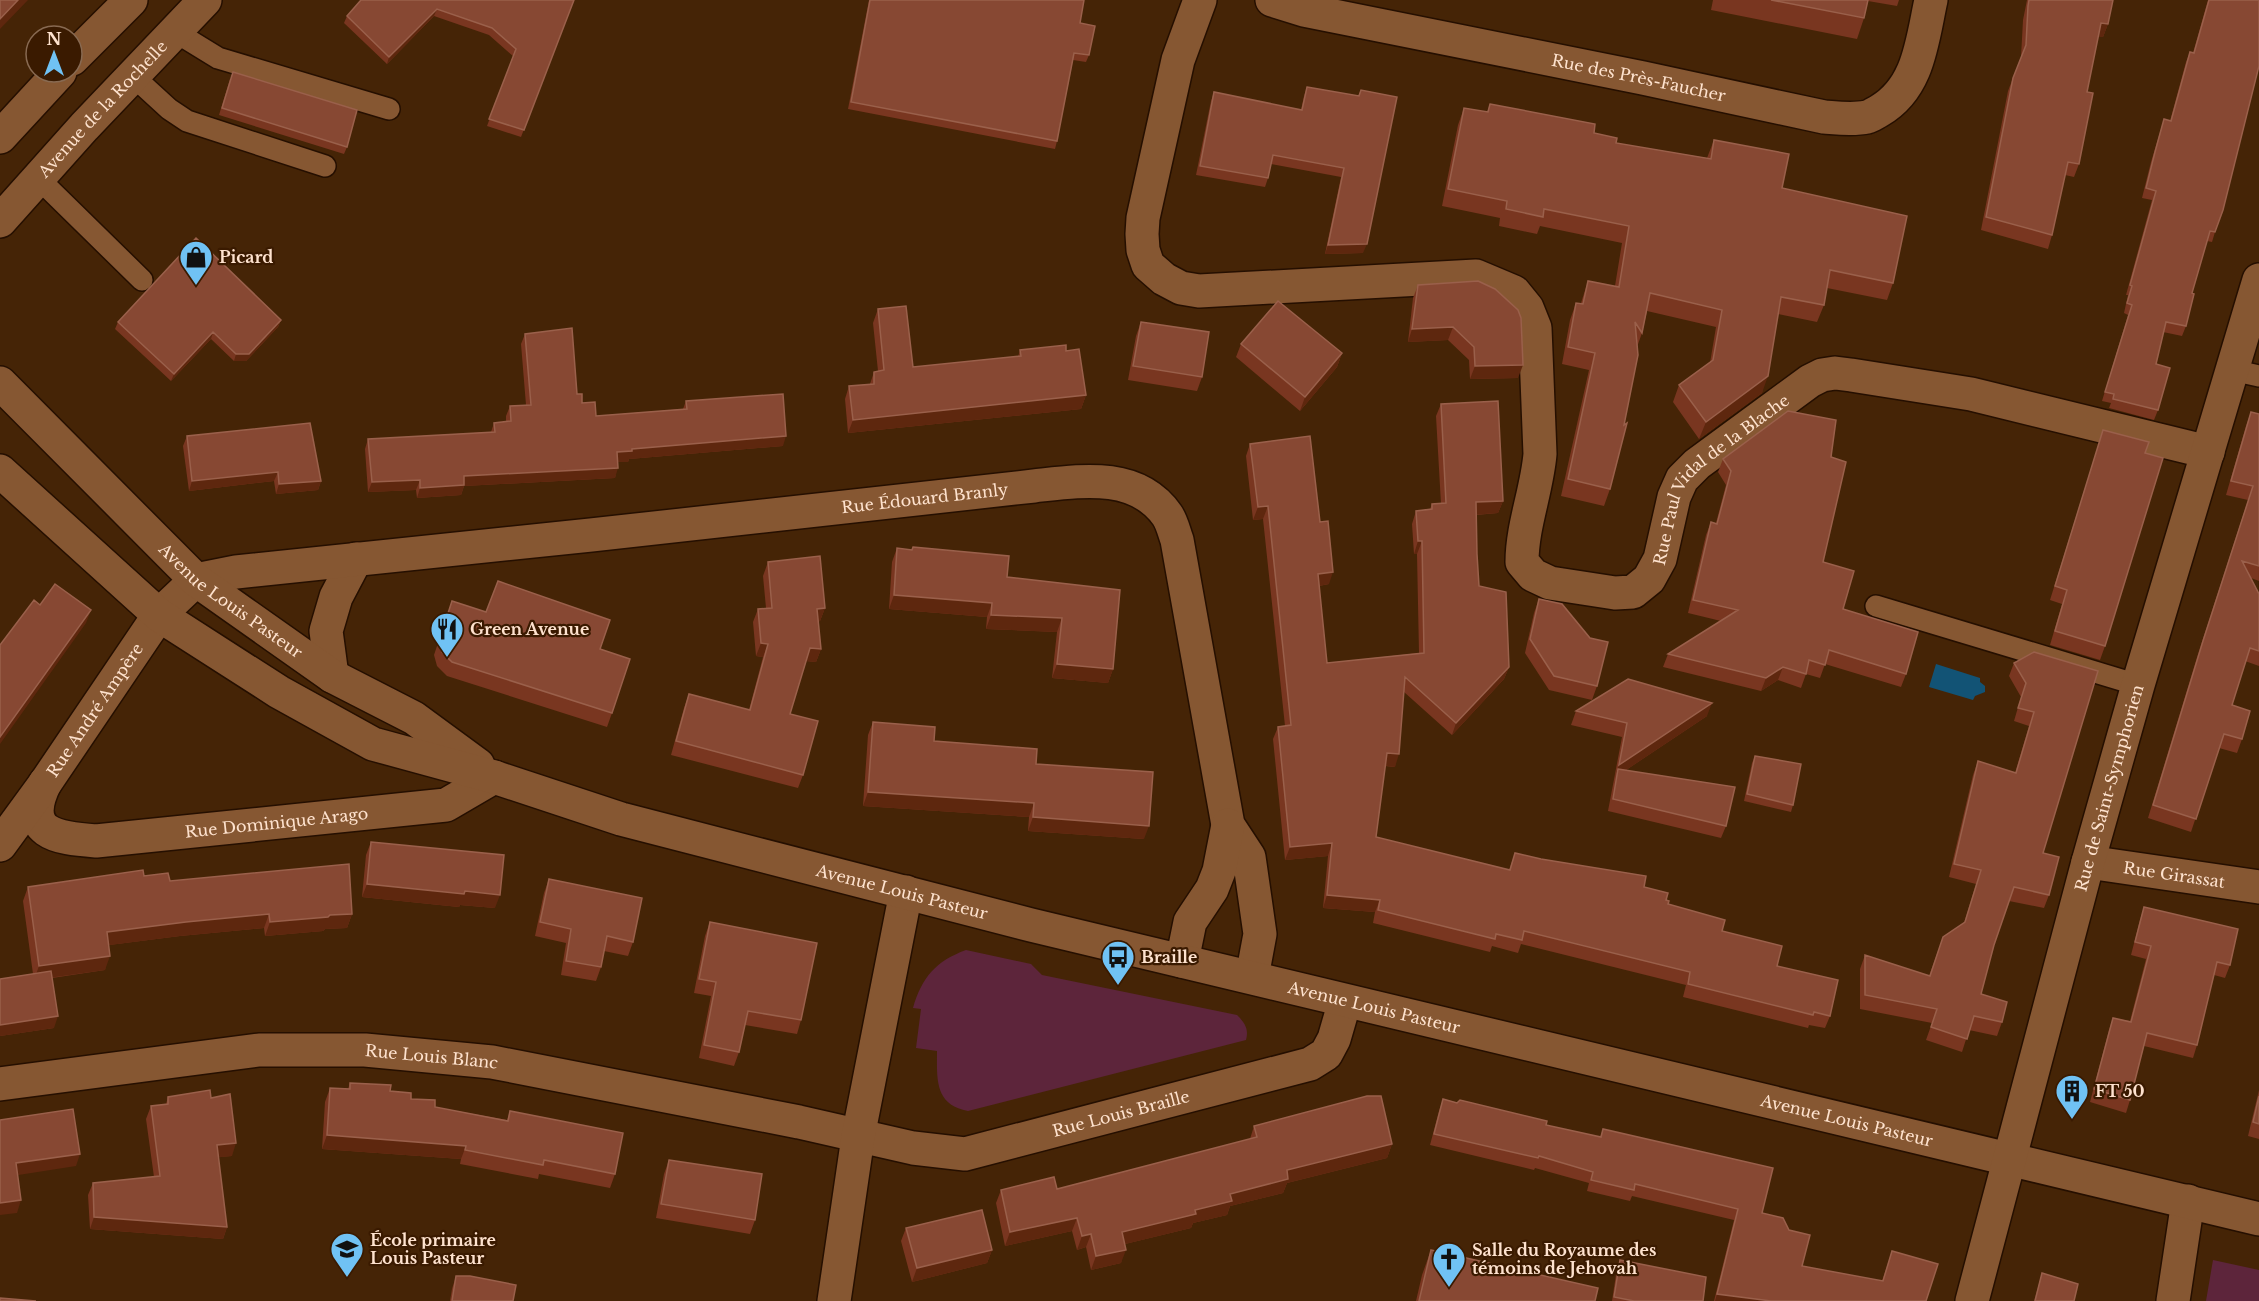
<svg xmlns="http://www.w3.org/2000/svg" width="2259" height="1301" viewBox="0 0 2259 1301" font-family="'Libre Baskerville',serif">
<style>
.green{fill:#5d253b}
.water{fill:#125375}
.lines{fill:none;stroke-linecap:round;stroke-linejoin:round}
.lane-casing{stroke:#250f00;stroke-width:24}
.street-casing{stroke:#250f00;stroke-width:36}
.secondary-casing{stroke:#250f00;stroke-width:36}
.lane{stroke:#865732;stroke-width:21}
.street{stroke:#865732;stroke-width:33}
.secondary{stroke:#865732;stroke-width:33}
.wall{fill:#793620}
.shaded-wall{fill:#5e270e}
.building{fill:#874833;stroke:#9a604b;stroke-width:1.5}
.labels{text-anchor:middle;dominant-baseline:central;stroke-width:4.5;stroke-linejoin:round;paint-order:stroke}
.street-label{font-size:16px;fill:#fee2ce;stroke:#3a1a00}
.poi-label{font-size:16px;font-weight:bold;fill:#fee2ce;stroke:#3a1a00;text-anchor:start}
</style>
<rect width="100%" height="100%" fill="#452406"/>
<path class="green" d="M 966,950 L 1031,964 L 1042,975 L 1237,1015 C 1245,1023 1249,1029 1246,1040 L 968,1111 C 934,1105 937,1078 937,1051 L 916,1048 L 921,1009 L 913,1008 C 922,977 936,961 966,950 Z
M 2213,1260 L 2259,1270 L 2259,1301 L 2206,1301 Z"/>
<path class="water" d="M 1936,664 L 1980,678 L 1980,682 L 1985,686 L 1985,692 L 1975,696 L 1973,700 L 1929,687 Z"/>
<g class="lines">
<defs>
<path id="lane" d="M 174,31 L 218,58 L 389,109
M 133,76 L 169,109 L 187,121 L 325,166
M 38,178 L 142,280
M 2232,370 L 2259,376
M 1876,606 L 2138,685"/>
<g id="street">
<path id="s1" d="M 1200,0 L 1178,60 L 1143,218 L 1142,234 L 1143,250 L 1148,265 L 1164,279 L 1181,288 L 1199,291 L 1476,276 L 1514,292 L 1527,308 L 1535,328 L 1540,454 C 1537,490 1522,526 1522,562 L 1533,575 L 1550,583 L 1615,593 L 1633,592 L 1649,579 L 1660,559 L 1674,497 L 1682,479 L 1697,464 L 1810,381 L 1822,375 L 1835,373 L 1851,375 L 1971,394 L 2208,452"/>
<path id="s2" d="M 1272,0 L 1304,10 L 1643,78 L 1824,117 C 1838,118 1853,120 1867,117 C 1871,116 1875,113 1879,111 C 1919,88 1922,41 1931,0"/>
<path d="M 332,676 L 326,631 L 336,597 L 356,559"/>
<path id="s3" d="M 45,783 C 21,834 56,838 96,841 L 446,805 L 494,777"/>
<path id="s4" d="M 0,845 L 46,782 L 159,615 L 196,580 L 236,572 L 591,535 L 1034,486 C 1079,481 1136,471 1167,515 C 1172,522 1174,532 1177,540 L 1228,825 L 1249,857 L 1260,934 L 1252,977"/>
<path id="s5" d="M 2088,862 L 2259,887"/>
<path d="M 1182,961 L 1190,922 L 1212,889 L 1219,871 L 1228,825"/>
<path id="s6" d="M 0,1084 L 259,1050 L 365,1050 L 492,1062 L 799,1122 L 913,1148 L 965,1154 L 1310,1064 L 1326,1054 L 1334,1039 L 1345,1001"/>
<path d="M 834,1301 L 858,1137 L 906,892"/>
<path d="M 2173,1301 L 2188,1201"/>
</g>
<g id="secondary">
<path d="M 72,59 L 131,0"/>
<path d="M 0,137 L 60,72"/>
<path id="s7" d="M 0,221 L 84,127 L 205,0"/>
<path id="s8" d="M 0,383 L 196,580 L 332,676 L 414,718 L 478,765"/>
<path id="s9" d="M 0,471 L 159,615 L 279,692 L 373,744 L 494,777 L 621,819 L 1031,925 L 2259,1219"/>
<path id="s10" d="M 1972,1301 L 2088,862 L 2138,685 L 2259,280"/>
</g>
</defs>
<use href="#lane" class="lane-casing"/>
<use href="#street" class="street-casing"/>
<use href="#secondary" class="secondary-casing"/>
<use href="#lane" class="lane"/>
<use href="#street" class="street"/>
<use href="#secondary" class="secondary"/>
</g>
<path class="wall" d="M 574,0 L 521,137 L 487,126 L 513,56 L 489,35 L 434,16 L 387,64 L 344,23 L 347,16 Z
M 869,0 L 1084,0 L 1080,23 L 1089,55 L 1086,62 L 1073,60 L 1057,141 L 1055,149 L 848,109 Z
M 1713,0 L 1899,0 L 1897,6 L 1868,1 L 1864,18 L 1857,39 L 1711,10 Z
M 2027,0 L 2113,0 L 2108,24 L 2103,37 L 2098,37 L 2087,92 L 2079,164 L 2074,177 L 2065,175 L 2052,235 L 2048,249 L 1981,230 L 2008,91 L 2021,57 L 2023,20 Z
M 2208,0 L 2259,0 L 2215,232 L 2212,242 L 2207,241 L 2192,293 L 2186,326 L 2182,336 L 2163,332 L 2156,364 L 2158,410 L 2154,420 L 2109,408 L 2111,403 L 2102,401 L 2128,315 L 2124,313 L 2128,295 L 2126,295 L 2152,200 L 2142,198 L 2151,162 L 2164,119 L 2170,121 L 2186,62 L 2190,52 L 2193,53 Z
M 230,79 L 347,147 L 344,154 L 219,115 Z
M 1307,87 L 1358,96 L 1361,90 L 1363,253 L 1325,254 L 1341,177 L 1271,164 L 1268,178 L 1265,187 L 1196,175 L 1211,101 L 1214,92 L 1301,110 L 1304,96 Z
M 1490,104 L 1594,133 L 1616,143 L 1707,158 L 1714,140 L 1782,188 L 1893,283 L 1887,300 L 1827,288 L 1824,305 L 1817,322 L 1778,314 L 1762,393 L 1699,439 L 1673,402 L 1679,385 L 1710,363 L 1716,327 L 1647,311 L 1642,333 L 1637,347 L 1610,489 L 1604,506 L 1561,496 L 1589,370 L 1562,364 L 1570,320 L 1576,303 L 1581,303 L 1588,281 L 1615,286 L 1622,243 L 1540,226 L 1537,234 L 1499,226 L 1500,218 L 1442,206 L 1458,125 L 1464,108 L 1487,112 Z
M 1418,285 L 1518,378 L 1470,379 L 1469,360 L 1448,340 L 1408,342 L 1413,298 Z
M 878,309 L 913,367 L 1018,357 L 1020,350 L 1066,351 L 1086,395 L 1081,409 L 848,433 L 845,399 L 849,386 L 870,384 L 874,372 L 878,371 L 873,323 Z
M 281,320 L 278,327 L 246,361 L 234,361 L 211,339 L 171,381 L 115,329 L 118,322 Z
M 1141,322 L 1202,377 L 1197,391 L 1128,380 L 1136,336 Z
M 525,334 L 577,394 L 582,403 L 596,416 L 683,409 L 686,401 L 783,446 L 629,459 L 628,462 L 618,462 L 615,478 L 464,486 L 461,495 L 417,498 L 416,490 L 368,492 L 365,449 L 368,439 L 491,432 L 494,423 L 506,422 L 506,416 L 510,406 L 526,405 L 521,344 Z
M 1241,344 L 1342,353 L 1337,367 L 1300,411 L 1236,357 Z
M 1441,404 L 1503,501 L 1498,513 L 1476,515 L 1477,554 L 1479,586 L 1509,667 L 1504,679 L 1452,735 L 1404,692 L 1395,767 L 1385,766 L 1376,837 L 1509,870 L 1515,853 L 1644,887 L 1666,900 L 1668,904 L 1722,931 L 1777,966 L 1830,1016 L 1825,1028 L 1809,1025 L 1808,1028 L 1683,997 L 1686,985 L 1521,944 L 1518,953 L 1492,946 L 1490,952 L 1373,923 L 1375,912 L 1323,908 L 1328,856 L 1285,860 L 1273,739 L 1278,727 L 1285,726 L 1263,519 L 1253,520 L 1246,456 L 1250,444 L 1320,522 L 1329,584 L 1319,586 L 1327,663 L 1419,653 L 1417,554 L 1414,554 L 1412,524 L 1416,511 L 1430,509 L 1432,504 L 1441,504 L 1436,416 Z
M 2251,412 L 2259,414 L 2259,581 L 2251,578 L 2259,594 L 2259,666 L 2245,661 L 2232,705 L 2242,739 L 2237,753 L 2219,748 L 2191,832 L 2148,818 L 2198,654 L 2248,500 L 2226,495 L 2246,426 Z
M 2103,430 L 2145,453 L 2105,646 L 2100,660 L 2050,645 L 2062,604 L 2050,600 Z
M 187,436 L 321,481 L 318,490 L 276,494 L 274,481 L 189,491 L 183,446 Z
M 1831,457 L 1823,562 L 1843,609 L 1906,674 L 1901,687 L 1825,664 L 1820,678 L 1806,674 L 1801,688 L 1778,680 L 1761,691 L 1663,667 L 1668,654 L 1721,621 L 1688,613 L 1706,535 L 1711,522 L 1716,523 L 1726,485 L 1718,472 L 1723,459 Z
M 897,548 L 1007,577 L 1120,590 L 1113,669 L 1108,683 L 1052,678 L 1057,632 L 986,629 L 987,617 L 889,609 L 892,562 Z
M 768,562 L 825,608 L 820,621 L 818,622 L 821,649 L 816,662 L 806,661 L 790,714 L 803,775 L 798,788 L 671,755 L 684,708 L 689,694 L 749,710 L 763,657 L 756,656 L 753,622 L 758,609 L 766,608 L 763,576 Z
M 1539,599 L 1597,686 L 1592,700 L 1549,690 L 1525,653 L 1534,613 Z
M 452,601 L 600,649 L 612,713 L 607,727 L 447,676 L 437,666 L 434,655 Z
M 2034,652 L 2043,853 L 2049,895 L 2044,908 L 2009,901 L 1994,945 L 1981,994 L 2002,1022 L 1997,1036 L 1969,1030 L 1962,1052 L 1926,1040 L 1932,1023 L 1860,1009 L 1860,969 L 1865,955 L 1929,976 L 1943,937 L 1964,923 L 1976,884 L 1949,877 L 1973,775 L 1978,761 L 2015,773 L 2029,726 L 2014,721 L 2021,697 L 2009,676 L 2014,663 Z
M 1576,711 L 1707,716 L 1626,770 L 1726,826 L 1721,838 L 1608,811 L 1622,737 L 1571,725 Z
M 873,722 L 934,741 L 1036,764 L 1144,839 L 1028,831 L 1029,817 L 863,806 L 868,735 Z
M 1755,756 L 1793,805 L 1791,812 L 1744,801 L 1752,763 Z
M 371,842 L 495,908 L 460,905 L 459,907 L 362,897 L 366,855 Z
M 144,876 L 352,914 L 347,928 L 325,929 L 323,931 L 265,936 L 264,928 L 180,936 L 109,945 L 105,970 L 52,978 L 54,1028 L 0,1036 L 0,979 L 33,974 L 23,901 L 28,887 Z
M 549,879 L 633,942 L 628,956 L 604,951 L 601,967 L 596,981 L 561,975 L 566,943 L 535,936 L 544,893 Z
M 2144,907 L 2230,965 L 2225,978 L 2214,975 L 2197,1045 L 2193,1058 L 2144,1046 L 2130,1100 L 2126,1113 L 2090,1102 L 2109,1030 L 2113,1018 L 2130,1021 L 2146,959 L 2131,955 L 2140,920 Z
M 710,922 L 801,1020 L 797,1034 L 745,1025 L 739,1052 L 734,1066 L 699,1058 L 711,996 L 694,993 L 705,936 Z
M 350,1083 L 390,1091 L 435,1107 L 507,1120 L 510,1111 L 615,1174 L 610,1188 L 539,1174 L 538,1179 L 460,1164 L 461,1159 L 322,1149 L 325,1102 L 330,1088 L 348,1089 Z
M 2259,1090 L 2259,1139 L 2248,1136 Z
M 168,1097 L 211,1098 L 232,1156 L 218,1157 L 227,1227 L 223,1239 L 90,1229 L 88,1195 L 93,1183 L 154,1177 L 146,1119 L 151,1106 L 166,1104 Z
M 1443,1099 L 1546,1125 L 1600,1137 L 1603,1129 L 1762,1213 L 1802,1266 L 1882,1281 L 1892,1251 L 1926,1301 L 1714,1301 L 1734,1220 L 1632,1196 L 1630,1201 L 1587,1191 L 1589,1183 L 1535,1168 L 1534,1170 L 1430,1145 L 1439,1111 Z
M 1254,1126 L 1392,1144 L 1387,1158 L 1287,1183 L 1283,1193 L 1230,1206 L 1227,1215 L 1193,1223 L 1191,1228 L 1125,1244 L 1121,1263 L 1091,1270 L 1086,1247 L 1077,1250 L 1072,1231 L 1005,1246 L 996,1203 L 1001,1190 L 1057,1189 L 1250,1139 Z
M 669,1160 L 755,1220 L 750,1234 L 656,1218 L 664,1174 Z
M 906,1228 L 992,1250 L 987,1263 L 912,1282 L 901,1241 Z
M 1431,1250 L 1595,1301 L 1416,1301 L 1422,1275 Z
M 1620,1260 L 1703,1301 L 1612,1301 L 1617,1268 Z
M 2042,1273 L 2074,1301 L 2034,1301 Z
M 456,1276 L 513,1301 L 450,1301 L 452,1289 Z"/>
<path class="shaded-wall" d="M 18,0 L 28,0 L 0,29 L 0,19 Z
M 437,9 L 434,16 L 387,64 L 389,57 Z
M 2101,23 L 2108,24 L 2103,37 L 2096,37 Z
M 1367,244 L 1363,253 L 1325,254 L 1328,245 Z
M 281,320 L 278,327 L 246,361 L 234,361 L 236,354 Z
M 1453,327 L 1448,340 L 1408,342 L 1412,329 Z
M 213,332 L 211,339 L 171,381 L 174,374 Z
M 1342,353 L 1337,367 L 1300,411 L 1305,397 Z
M 1523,365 L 1518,378 L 1470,379 L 1475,366 Z
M 1768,376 L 1762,393 L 1699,439 L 1706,422 Z
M 1086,395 L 1081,409 L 848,433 L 853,420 Z
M 786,436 L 783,446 L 629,459 L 628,462 L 614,462 L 617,452 L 632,449 Z
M 618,468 L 615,478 L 464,486 L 461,495 L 417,498 L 420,488 L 464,476 Z
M 278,472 L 274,481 L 189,491 L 192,481 Z
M 420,480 L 416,490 L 368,492 L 372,482 Z
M 321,481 L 318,490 L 276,494 L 279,484 Z
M 1503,501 L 1498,513 L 1471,515 L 1476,502 Z
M 1268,506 L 1263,519 L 1253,520 L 1258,507 Z
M 1418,541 L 1422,541 L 1417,554 L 1414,554 Z
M 1333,572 L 1329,584 L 1313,587 L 1318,574 Z
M 894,595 L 992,603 L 987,617 L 889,609 Z
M 825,608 L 820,621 L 812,622 L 817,609 Z
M 91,610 L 86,623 L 0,744 L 0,737 Z
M 991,615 L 1062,618 L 1057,632 L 986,629 Z
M 761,643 L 768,644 L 763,657 L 756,656 Z
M 810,648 L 821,649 L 816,662 L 805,661 Z
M 1057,664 L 1113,669 L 1108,683 L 1052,678 Z
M 1509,667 L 1504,679 L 1452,735 L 1456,723 Z
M 1783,667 L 1778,680 L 1761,691 L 1766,678 Z
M 1712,703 L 1707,716 L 1617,776 L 1618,769 L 1614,778 L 1619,765 Z
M 1387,753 L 1399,754 L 1395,767 L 1382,765 Z
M 868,792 L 1034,803 L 1029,817 L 863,806 Z
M 1033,817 L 1149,826 L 1144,839 L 1028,831 Z
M 1332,843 L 1328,856 L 1285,860 L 1290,847 Z
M 367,884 L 465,891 L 500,895 L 495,908 L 460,905 L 459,907 L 362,897 Z
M 1327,895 L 1380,900 L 1375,912 L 1323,908 Z
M 269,914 L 264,928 L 180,936 L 102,946 L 107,932 L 186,922 Z
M 352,914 L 347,928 L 325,929 L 323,931 L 265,936 L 270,922 L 330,915 Z
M 110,956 L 105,970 L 34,980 L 39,966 Z
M 58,1016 L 54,1028 L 0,1036 L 0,1025 Z
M 327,1135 L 466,1146 L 461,1159 L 322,1149 Z
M 236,1143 L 232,1156 L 212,1158 L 217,1145 Z
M 1392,1144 L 1387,1158 L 1287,1183 L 1283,1193 L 1230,1206 L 1227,1215 L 1193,1223 L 1191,1228 L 1117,1246 L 1122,1232 L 1195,1210 L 1230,1194 L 1287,1170 Z
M 80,1154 L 76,1166 L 12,1176 L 16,1163 Z
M 21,1200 L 17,1213 L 0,1215 L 0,1203 Z
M 94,1217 L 227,1227 L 223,1239 L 90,1229 Z
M 1077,1218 L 1072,1231 L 1005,1246 L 1010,1232 Z
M 1091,1234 L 1086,1247 L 1077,1250 L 1082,1236 Z
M 992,1250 L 987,1263 L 912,1282 L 917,1268 Z
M 1126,1250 L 1121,1263 L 1091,1270 L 1096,1256 Z
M 1717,1294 L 1771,1301 L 1715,1301 Z"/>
<path class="building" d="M 0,0 L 18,0 L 0,19 Z
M 361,0 L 574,0 L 524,130 L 489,119 L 516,49 L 492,28 L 437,9 L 389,57 L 347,16 Z
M 870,0 L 1084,0 L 1080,23 L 1095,26 L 1089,55 L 1074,53 L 1057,141 L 851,102 Z
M 1771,0 L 1868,0 L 1864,18 Z
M 2029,0 L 2113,0 L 2108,24 L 2101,23 L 2087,92 L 2093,93 L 2079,164 L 2068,162 L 2052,235 L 1986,217 L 2013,78 L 2026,45 L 2028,6 Z
M 2209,0 L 2259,0 L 2259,66 L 2223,210 L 2215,232 L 2210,231 L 2192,293 L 2194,294 L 2186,326 L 2166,322 L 2156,364 L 2170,368 L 2158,410 L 2113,399 L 2114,394 L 2105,392 L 2132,305 L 2127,303 L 2132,286 L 2130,285 L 2156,191 L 2146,188 L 2155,152 L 2164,119 L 2171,121 L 2190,52 L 2194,53 Z
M 233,72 L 357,110 L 347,147 L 222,108 Z
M 1307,87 L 1359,96 L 1361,90 L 1397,97 L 1367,244 L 1328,245 L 1344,168 L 1273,155 L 1268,178 L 1200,166 L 1214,92 L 1302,110 Z
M 1490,104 L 1595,124 L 1594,133 L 1617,138 L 1616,143 L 1711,159 L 1714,140 L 1789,154 L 1782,188 L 1907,216 L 1893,283 L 1830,270 L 1824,305 L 1781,297 L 1768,376 L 1706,422 L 1679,385 L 1713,360 L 1722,310 L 1650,293 L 1642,333 L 1635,322 L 1638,355 L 1624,425 L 1627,423 L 1610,489 L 1568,479 L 1595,353 L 1568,347 L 1576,303 L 1583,304 L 1588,281 L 1619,287 L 1629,226 L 1544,209 L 1543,217 L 1506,209 L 1507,201 L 1448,189 L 1464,108 L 1488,112 Z
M 196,238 L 281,320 L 249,354 L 236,354 L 213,332 L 174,374 L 118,322 Z
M 1478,281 L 1495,289 L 1518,310 L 1521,318 L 1523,365 L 1475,366 L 1474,347 L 1453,327 L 1412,329 L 1418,285 Z
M 1278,301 L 1342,353 L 1305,397 L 1241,344 Z
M 906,306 L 913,367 L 1021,356 L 1020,350 L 1066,345 L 1066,351 L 1079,349 L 1086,395 L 853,420 L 849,386 L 874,384 L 874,372 L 884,370 L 878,309 Z
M 1141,322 L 1209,332 L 1202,377 L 1133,366 Z
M 572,328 L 577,394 L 582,394 L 582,403 L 595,402 L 596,416 L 687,409 L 686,401 L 783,394 L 786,436 L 632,449 L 632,451 L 617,452 L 618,468 L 464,476 L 464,485 L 420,488 L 420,480 L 372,482 L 368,439 L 495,432 L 494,423 L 511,421 L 510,406 L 531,405 L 525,334 Z
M 1498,401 L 1503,501 L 1476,502 L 1477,554 L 1479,586 L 1506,592 L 1509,667 L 1456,723 L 1405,677 L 1399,754 L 1387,753 L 1376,837 L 1510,870 L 1515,853 L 1541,859 L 1646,876 L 1644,887 L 1668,893 L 1666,900 L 1669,901 L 1668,904 L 1725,920 L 1722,931 L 1782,946 L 1777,966 L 1838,980 L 1830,1016 L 1814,1012 L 1813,1015 L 1688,984 L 1690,972 L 1524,931 L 1522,940 L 1496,934 L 1495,939 L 1378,910 L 1380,900 L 1327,895 L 1332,843 L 1290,847 L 1278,727 L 1291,725 L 1268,506 L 1258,507 L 1250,444 L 1310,436 L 1320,522 L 1328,521 L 1333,572 L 1318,574 L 1327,663 L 1424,653 L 1422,541 L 1418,541 L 1416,511 L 1432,509 L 1432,504 L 1446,503 L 1441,404 Z
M 1788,411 L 1836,420 L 1831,457 L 1846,462 L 1823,562 L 1854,571 L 1843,609 L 1918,632 L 1906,674 L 1829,650 L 1825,665 L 1809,660 L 1806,674 L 1783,667 L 1766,678 L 1668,654 L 1738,610 L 1693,600 L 1711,522 L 1717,524 L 1731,471 L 1723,459 Z
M 2251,412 L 2259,414 L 2259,566 L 2242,561 L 2259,594 L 2259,651 L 2250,648 L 2232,705 L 2250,711 L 2242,739 L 2224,734 L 2196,819 L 2153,805 L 2203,641 L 2253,486 L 2231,481 Z
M 310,423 L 321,481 L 279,484 L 278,472 L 192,481 L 187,436 Z
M 2103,430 L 2149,442 L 2145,453 L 2163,458 L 2105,646 L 2055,631 L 2067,590 L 2055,586 Z
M 913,547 L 1009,556 L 1007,577 L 1120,590 L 1113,669 L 1057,664 L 1062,618 L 991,615 L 992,603 L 894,595 L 897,548 L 912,550 Z
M 820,556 L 825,608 L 817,609 L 821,649 L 810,648 L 790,714 L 818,721 L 803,775 L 676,741 L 689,694 L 750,710 L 768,644 L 761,643 L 758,609 L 772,608 L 768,562 Z
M 498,581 L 610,620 L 600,649 L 630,659 L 612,713 L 452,662 L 442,652 L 439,641 L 452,601 L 486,612 Z
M 55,584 L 91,610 L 0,737 L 0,645 L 34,600 L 40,605 Z
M 1539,599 L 1562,604 L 1590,638 L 1608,642 L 1597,686 L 1554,676 L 1530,639 Z
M 2034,652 L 2098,671 L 2043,853 L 2059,857 L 2049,895 L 2014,887 L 1994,945 L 1981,994 L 2007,1002 L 2002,1022 L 1974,1016 L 1967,1039 L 1931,1027 L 1937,1009 L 1865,995 L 1865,955 L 1930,976 L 1943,937 L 1965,922 L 1981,870 L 1954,864 L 1978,761 L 2016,773 L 2034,712 L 2018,708 L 2026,683 L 2014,663 Z
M 1628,679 L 1712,703 L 1619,765 L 1627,723 L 1576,711 Z
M 873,722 L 935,727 L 934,741 L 1037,749 L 1036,764 L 1153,772 L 1149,826 L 1033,817 L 1034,803 L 868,792 Z
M 1755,756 L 1801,764 L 1793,805 L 1747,794 Z
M 1618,769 L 1735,787 L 1726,826 L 1613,799 Z
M 371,842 L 504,855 L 500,895 L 465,891 L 464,894 L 367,884 Z
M 349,864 L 352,914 L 330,915 L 328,917 L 270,922 L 269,914 L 186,922 L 107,932 L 110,956 L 39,966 L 28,887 L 143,870 L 144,876 L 168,873 L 170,881 Z
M 549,879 L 642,898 L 633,942 L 607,936 L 601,967 L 566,961 L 571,929 L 540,922 Z
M 2144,907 L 2238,929 L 2230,965 L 2217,962 L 2197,1045 L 2147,1033 L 2130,1100 L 2094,1089 L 2113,1018 L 2131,1022 L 2151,946 L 2135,942 Z
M 710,922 L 817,943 L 801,1020 L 748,1011 L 739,1052 L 704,1045 L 716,982 L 699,979 Z
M 51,971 L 58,1016 L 0,1025 L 0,979 Z
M 350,1083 L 391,1085 L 390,1091 L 411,1093 L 411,1099 L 435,1100 L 435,1107 L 508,1121 L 510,1111 L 623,1133 L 615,1174 L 544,1160 L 543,1165 L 465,1150 L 466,1146 L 327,1135 L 330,1088 L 350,1089 Z
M 210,1090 L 211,1098 L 230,1094 L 236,1143 L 217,1145 L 227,1227 L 94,1217 L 93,1183 L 160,1176 L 151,1106 L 168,1104 L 168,1097 Z
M 1367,1096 L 1381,1096 L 1392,1144 L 1287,1170 L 1288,1179 L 1230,1194 L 1232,1201 L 1195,1210 L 1196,1214 L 1122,1232 L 1126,1250 L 1096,1256 L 1091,1234 L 1082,1236 L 1077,1218 L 1010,1232 L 1001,1190 L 1054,1177 L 1057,1189 L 1257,1137 L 1254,1126 Z
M 2259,1096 L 2259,1124 L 2253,1122 Z
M 1443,1099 L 1457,1103 L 1460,1100 L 1547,1121 L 1546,1125 L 1601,1137 L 1603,1129 L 1773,1168 L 1762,1213 L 1783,1218 L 1789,1230 L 1810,1235 L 1802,1266 L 1883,1281 L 1892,1251 L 1938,1264 L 1926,1301 L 1771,1301 L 1717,1294 L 1738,1209 L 1635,1184 L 1634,1190 L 1591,1180 L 1593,1172 L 1539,1156 L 1538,1158 L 1434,1134 Z
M 73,1109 L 80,1154 L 16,1163 L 21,1200 L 0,1203 L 0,1120 Z
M 669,1160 L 762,1174 L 755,1220 L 661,1204 Z
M 982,1210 L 992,1250 L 917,1268 L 906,1228 Z
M 1431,1250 L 1598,1288 L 1595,1301 L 1419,1301 Z
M 1620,1260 L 1706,1277 L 1703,1301 L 1634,1301 L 1614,1297 Z
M 2042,1273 L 2078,1284 L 2074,1301 L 2035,1301 Z
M 456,1276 L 470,1276 L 516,1285 L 513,1301 L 452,1301 Z
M 0,1298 L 36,1301 L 0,1301 Z"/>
<defs>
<symbol id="shop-pin" viewBox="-11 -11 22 30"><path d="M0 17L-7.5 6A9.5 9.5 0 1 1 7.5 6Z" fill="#70c2f4" stroke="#3a1a00"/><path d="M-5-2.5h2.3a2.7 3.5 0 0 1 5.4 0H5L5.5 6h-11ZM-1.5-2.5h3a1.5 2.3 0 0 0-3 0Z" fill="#111"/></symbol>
<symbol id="restaurant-pin" viewBox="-11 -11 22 30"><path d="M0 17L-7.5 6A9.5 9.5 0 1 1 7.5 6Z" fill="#70c2f4" stroke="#3a1a00"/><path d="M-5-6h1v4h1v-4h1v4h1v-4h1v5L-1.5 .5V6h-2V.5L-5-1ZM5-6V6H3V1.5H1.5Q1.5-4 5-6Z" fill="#111"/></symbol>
<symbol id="bus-pin" viewBox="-11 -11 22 30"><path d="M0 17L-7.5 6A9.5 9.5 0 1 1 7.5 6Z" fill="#70c2f4" stroke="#3a1a00"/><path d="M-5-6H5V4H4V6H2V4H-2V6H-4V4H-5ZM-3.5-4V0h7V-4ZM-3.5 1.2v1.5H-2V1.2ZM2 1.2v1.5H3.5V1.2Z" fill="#111"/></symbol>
<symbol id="building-pin" viewBox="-11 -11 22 30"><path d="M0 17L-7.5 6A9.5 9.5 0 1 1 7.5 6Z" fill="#70c2f4" stroke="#3a1a00"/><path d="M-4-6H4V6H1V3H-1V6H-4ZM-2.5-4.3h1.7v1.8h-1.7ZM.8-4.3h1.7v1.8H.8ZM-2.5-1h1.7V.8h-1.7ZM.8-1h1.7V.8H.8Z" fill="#111"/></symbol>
<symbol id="school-pin" viewBox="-11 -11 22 30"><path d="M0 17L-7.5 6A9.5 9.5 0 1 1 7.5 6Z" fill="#70c2f4" stroke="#3a1a00"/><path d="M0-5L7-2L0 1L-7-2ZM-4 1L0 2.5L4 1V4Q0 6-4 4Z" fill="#111"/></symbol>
<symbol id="church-pin" viewBox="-11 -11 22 30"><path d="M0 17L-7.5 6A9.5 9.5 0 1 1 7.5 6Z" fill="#70c2f4" stroke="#3a1a00"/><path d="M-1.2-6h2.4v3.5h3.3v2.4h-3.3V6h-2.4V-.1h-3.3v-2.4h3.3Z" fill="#111"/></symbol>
</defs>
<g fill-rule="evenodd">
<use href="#shop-pin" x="177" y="238" width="38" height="52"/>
<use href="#restaurant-pin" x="428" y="610" width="38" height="52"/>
<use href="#bus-pin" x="1099" y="938" width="38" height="52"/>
<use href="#building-pin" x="2053" y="1072" width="38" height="52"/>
<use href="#school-pin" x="328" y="1230" width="38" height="52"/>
<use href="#church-pin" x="1430" y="1240" width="38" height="52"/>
</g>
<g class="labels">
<g class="street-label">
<text stroke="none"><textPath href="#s2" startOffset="375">Rue des Près-Faucher</textPath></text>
<text stroke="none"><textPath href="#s7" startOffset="152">Avenue de la Rochelle</textPath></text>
<text stroke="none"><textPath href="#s1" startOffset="1197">Rue Paul Vidal de la Blache</textPath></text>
<text stroke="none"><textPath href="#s4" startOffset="1064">Rue Édouard Branly</textPath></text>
<text stroke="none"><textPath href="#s8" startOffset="318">Avenue Louis Pasteur</textPath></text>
<text stroke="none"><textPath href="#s4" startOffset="165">Rue André Ampère</textPath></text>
<text stroke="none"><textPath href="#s10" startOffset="531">Rue de Saint-Symphorien</textPath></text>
<text stroke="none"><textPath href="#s3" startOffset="284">Rue Dominique Arago</textPath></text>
<text stroke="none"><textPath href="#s5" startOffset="87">Rue Girassat</textPath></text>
<text stroke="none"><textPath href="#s9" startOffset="1014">Avenue Louis Pasteur</textPath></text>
<text stroke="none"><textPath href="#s9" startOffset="1500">Avenue Louis Pasteur</textPath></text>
<text stroke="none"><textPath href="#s6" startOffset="434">Rue Louis Blanc</textPath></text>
<text stroke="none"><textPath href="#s6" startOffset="1138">Rue Louis Braille</textPath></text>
<text stroke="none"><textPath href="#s9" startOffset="1986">Avenue Louis Pasteur</textPath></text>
</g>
<g class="poi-label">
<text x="219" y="257">Picard</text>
<text x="470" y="629">Green Avenue</text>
<text x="1141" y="957">Braille</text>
<text x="2095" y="1091">FT 50</text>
<text x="370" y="1240">École primaire<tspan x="370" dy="18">Louis Pasteur</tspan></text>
<text x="1472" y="1250">Salle du Royaume des<tspan x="1472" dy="18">témoins de Jehovah</tspan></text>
</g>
</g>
<g transform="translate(54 54)"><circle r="28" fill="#3a1a00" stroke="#886a52" stroke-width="1.5"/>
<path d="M0-4.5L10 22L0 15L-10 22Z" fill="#70c2f4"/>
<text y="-9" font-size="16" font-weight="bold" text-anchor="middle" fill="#fee2ce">N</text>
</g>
</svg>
